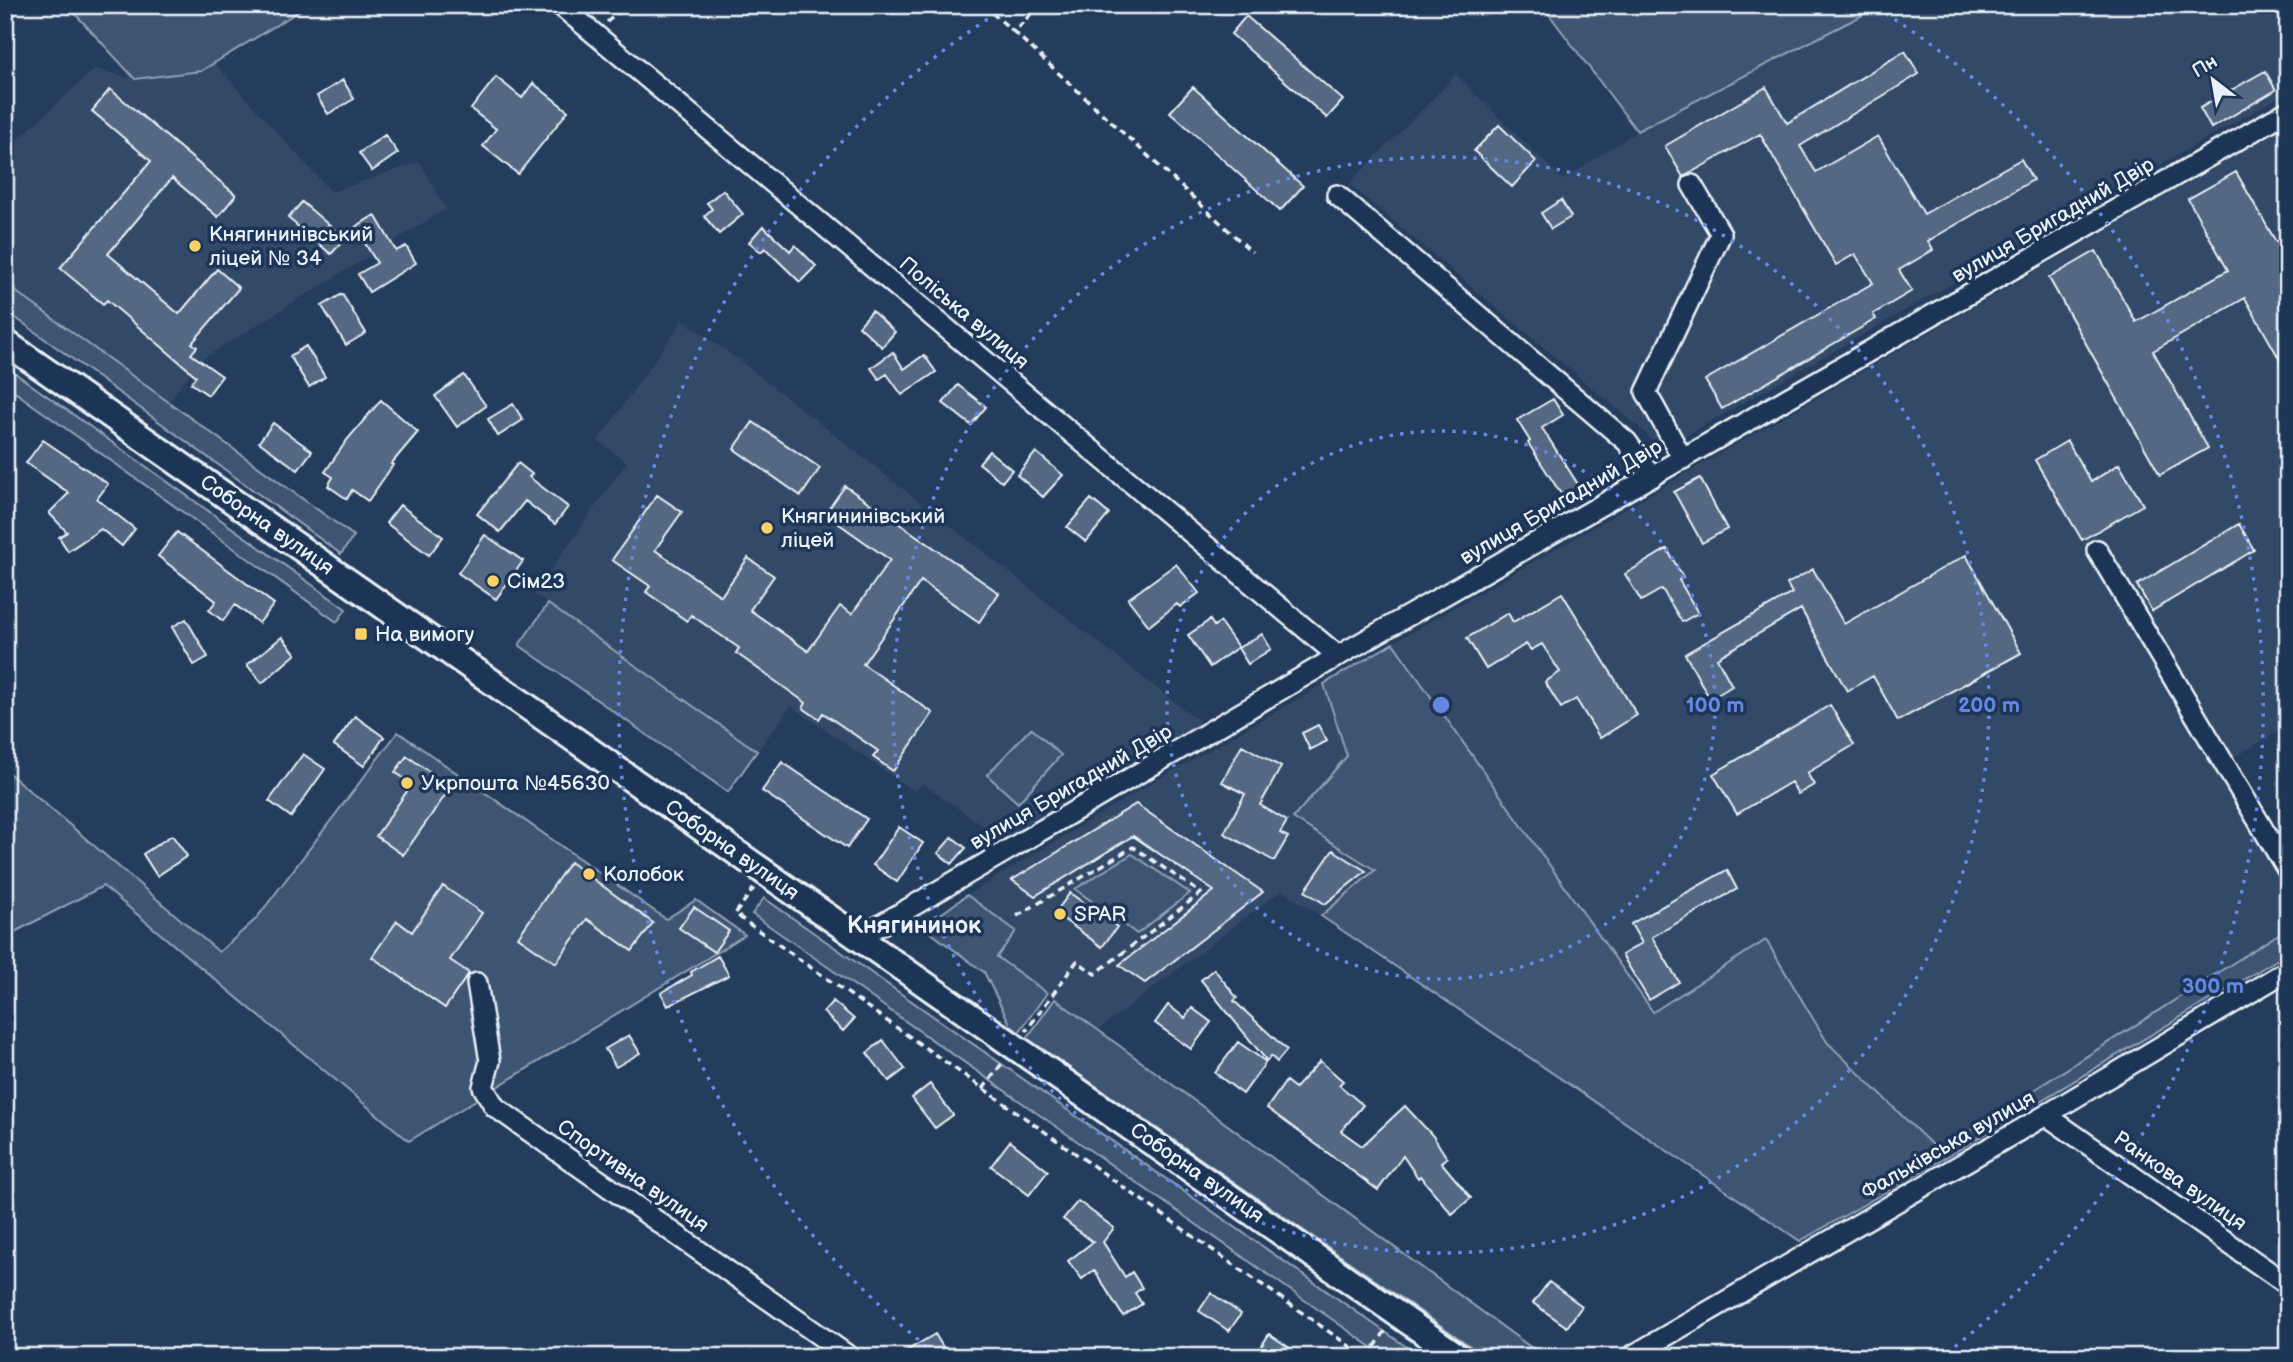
<svg xmlns="http://www.w3.org/2000/svg" width="2293" height="1362" viewBox="0 0 2293 1362" font-family="'Balsamiq Sans',sans-serif">
<style>
.built{fill:#334a68}
.green{fill:#3e5472;stroke:#93a2b5;stroke-width:2}
.building{fill:#536782;stroke:#e8f1f8;stroke-width:2}
.lines{fill:none;stroke-linecap:round;stroke-linejoin:round}
.minor-casing{stroke:#e8f1f8;stroke-width:24}
.major-casing{stroke:#e8f1f8;stroke-width:30}
.path{stroke:#e8f1f8;stroke-width:3.5;stroke-dasharray:7 5;stroke-linecap:butt}
.minor{stroke:#1d3557;stroke-width:19}
.major{stroke:#1d3557;stroke-width:24}
.ring{fill:none;stroke:#6487e3;stroke-width:3.5;stroke-dasharray:3.5 7}
.poi-dot{fill:#ffd166;stroke:#1d3557;stroke-width:2.5}
.labels{text-anchor:middle;dominant-baseline:central;stroke-width:7;stroke-linejoin:round;paint-order:stroke}
.street-label{font-size:21px;fill:#e8f1f8;stroke:#1d3557}
.poi-label{font-size:21px;fill:#e8f1f8;stroke:#1d3557;text-anchor:start}
.quarter-label{font-size:24px;font-weight:bold;fill:#e8f1f8;stroke:#1d3557}
.centre{fill:#6487e3;stroke:#1d3557;stroke-width:3.5}
.ring-label{font-size:21px;text-anchor:middle;font-weight:bold;fill:#6487e3;stroke:#1d3557;stroke-width:7;stroke-linejoin:round;paint-order:stroke}
</style>
<rect width="100%" height="100%" fill="#253d5d"/>
<filter id="ink" filterUnits="userSpaceOnUse"><feTurbulence type="fractalNoise" baseFrequency=".0143" numOctaves="2"/><feDisplacementMap in="SourceGraphic" scale="14" xChannelSelector="R" yChannelSelector="G"/><feConvolveMatrix kernelMatrix="1 2 1 2 8 2 1 2 1" color-interpolation-filters="sRGB"/></filter>
<g filter="url(#ink)">
<path class="built" d="M 1882,5 L 2288,5 L 2288,92 L 1657,452 L 1647,434 L 1349,184 L 1456,75 L 1563,180 L 1637,131 Z
M 215,64 L 331,192 L 420,162 L 446,209 L 200,360 L 169,402 L 5,283 L 5,210 L 15,201 L 5,190 L 5,151 L 95,69 L 135,79 L 189,74 Z
M 2288,125 L 2288,726 L 2234,757 L 2288,847 L 2288,928 L 1938,1152 L 1827,1042 L 1766,940 L 1654,1012 L 1393,643 Z
M 683,320 L 739,360 L 1201,723 L 1001,838 L 922,783 L 915,792 L 791,706 L 757,751 L 534,594 L 627,462 L 598,441 Z
M 1324,684 L 1347,756 L 1375,870 L 1321,916 L 1282,890 L 1098,1030 L 997,957 L 1016,931 L 967,895 L 1138,791 Z"/>
<path class="green" d="M 67,5 L 309,5 L 201,71 L 135,79 Z
M 1542,5 L 1882,5 L 1637,131 Z
M 8,286 L 354,536 L 341,554 L 5,310 L 5,290 Z
M 5,366 L 346,609 L 337,622 L 5,385 Z
M 548,604 L 757,751 L 728,792 L 519,645 Z
M 1393,643 L 1653,1012 L 1766,940 L 1827,1042 L 1938,1151 L 2288,928 L 2288,953 L 1945,1158 L 1800,1241 L 1321,916 L 1375,870 L 1293,818 L 1347,756 L 1324,684 Z
M 1031,728 L 1061,755 L 1018,803 L 987,775 Z
M 398,732 L 666,919 L 696,900 L 745,935 L 409,1141 L 103,886 L 5,937 L 5,770 L 219,952 L 256,919 Z
M 1132,854 L 1190,893 L 1137,934 L 1075,889 Z
M 967,895 L 1016,931 L 997,957 L 1047,993 L 1019,1032 L 1011,1026 L 984,972 L 923,927 Z
M 764,898 L 1421,1357 L 1386,1357 L 752,914 Z
M 1055,999 L 1098,1030 L 1544,1357 L 1486,1357 L 1027,1038 Z"/>
<path class="building" d="M 1246,16 L 1343,100 L 1327,118 L 1231,34 Z
M 1905,51 L 1919,74 L 1800,146 L 1816,172 L 1878,136 L 1924,214 L 2021,159 L 2033,180 L 1928,241 L 1933,250 L 1899,270 L 1912,291 L 1873,314 L 1876,319 L 1722,409 L 1705,380 L 1873,283 L 1855,254 L 1836,265 L 1760,134 L 1683,177 L 1665,146 L 1766,87 L 1787,123 Z
M 2265,71 L 2276,90 L 2211,128 L 2200,108 Z
M 496,77 L 522,98 L 533,83 L 568,111 L 518,174 L 483,146 L 496,129 L 471,109 Z
M 343,80 L 354,99 L 328,114 L 317,96 Z
M 1193,87 L 1303,186 L 1280,211 L 1170,112 Z
M 110,89 L 236,195 L 218,217 L 172,178 L 108,254 L 179,314 L 217,269 L 239,288 L 192,343 L 197,347 L 191,354 L 222,376 L 208,395 L 191,383 L 196,376 L 107,300 L 103,304 L 60,268 L 151,161 L 92,111 Z
M 1499,125 L 1536,161 L 1512,187 L 1474,151 Z
M 385,135 L 398,153 L 372,171 L 359,153 Z
M 2236,172 L 2276,242 L 2288,236 L 2288,374 L 2245,298 L 2153,351 L 2208,448 L 2160,475 L 2049,278 L 2096,251 L 2136,322 L 2228,270 L 2188,199 Z
M 723,190 L 743,214 L 719,234 L 704,216 L 712,209 L 707,203 Z
M 1561,200 L 1571,217 L 1551,229 L 1541,213 Z
M 302,202 L 345,239 L 331,254 L 288,218 Z
M 375,215 L 396,251 L 406,246 L 416,263 L 369,292 L 358,274 L 377,263 L 355,227 Z
M 763,226 L 790,251 L 795,245 L 816,266 L 800,282 L 765,248 L 761,252 L 749,242 Z
M 342,294 L 366,333 L 346,345 L 322,306 Z
M 872,311 L 895,332 L 882,347 L 859,326 Z
M 306,346 L 325,377 L 309,387 L 290,356 Z
M 893,352 L 904,369 L 924,355 L 936,372 L 902,395 L 887,374 L 879,379 L 871,368 Z
M 464,375 L 486,406 L 457,427 L 435,396 Z
M 958,385 L 986,407 L 971,425 L 943,403 Z
M 1553,399 L 1563,415 L 1542,428 L 1581,489 L 1565,500 L 1528,443 L 1530,441 L 1517,420 Z
M 381,400 L 418,432 L 391,464 L 393,465 L 368,501 L 352,490 L 347,499 L 328,486 L 333,477 L 325,472 L 347,440 Z
M 513,404 L 523,420 L 498,436 L 488,419 Z
M 753,422 L 820,468 L 801,496 L 734,449 Z
M 273,423 L 312,451 L 298,470 L 259,442 Z
M 43,440 L 108,484 L 97,499 L 135,529 L 122,546 L 101,529 L 68,551 L 59,537 L 67,532 L 49,513 L 69,493 L 26,463 Z
M 2067,441 L 2091,482 L 2119,464 L 2143,505 L 2082,540 L 2035,460 Z
M 989,451 L 1012,470 L 1002,482 L 979,463 Z
M 1036,452 L 1063,475 L 1043,497 L 1017,475 Z
M 518,463 L 532,474 L 529,477 L 568,507 L 555,524 L 525,501 L 500,532 L 477,514 Z
M 1700,478 L 1727,529 L 1702,543 L 1674,492 Z
M 845,486 L 999,593 L 979,622 L 921,581 L 863,664 L 933,713 L 893,771 L 873,757 L 878,751 L 823,713 L 819,719 L 803,708 L 806,703 L 736,653 L 739,648 L 691,615 L 687,621 L 646,592 L 650,586 L 612,560 L 657,495 L 682,512 L 655,550 L 721,596 L 748,558 L 774,576 L 750,610 L 808,651 L 840,606 L 852,614 L 890,560 L 825,514 Z
M 1091,499 L 1109,514 L 1086,542 L 1067,527 Z
M 400,505 L 443,537 L 429,555 L 386,523 Z
M 2239,524 L 2254,550 L 2152,611 L 2137,585 Z
M 177,532 L 274,604 L 259,623 L 235,605 L 223,621 L 209,610 L 216,601 L 158,556 Z
M 485,535 L 523,561 L 496,599 L 458,573 Z
M 1667,549 L 1683,577 L 1679,580 L 1698,613 L 1682,622 L 1662,589 L 1641,601 L 1625,574 Z
M 1966,555 L 2021,653 L 1898,721 L 1873,676 L 1847,691 L 1801,609 L 1717,658 L 1732,686 L 1710,699 L 1685,654 L 1792,593 L 1787,584 L 1813,569 L 1844,624 Z
M 1176,564 L 1199,593 L 1180,607 L 1177,604 L 1149,626 L 1128,599 Z
M 1562,593 L 1637,715 L 1600,738 L 1576,699 L 1561,708 L 1545,682 L 1560,672 L 1542,644 L 1531,650 L 1526,644 L 1486,669 L 1467,638 L 1508,613 L 1513,622 Z
M 186,619 L 208,657 L 194,665 L 172,627 Z
M 1210,620 L 1214,626 L 1220,622 L 1238,647 L 1210,667 L 1188,635 Z
M 1262,634 L 1271,649 L 1248,664 L 1238,648 Z
M 282,637 L 296,654 L 262,683 L 247,665 Z
M 1830,705 L 1854,745 L 1807,773 L 1814,785 L 1798,794 L 1791,782 L 1737,814 L 1713,774 Z
M 355,716 L 384,737 L 364,766 L 334,745 Z
M 1318,725 L 1327,741 L 1310,750 L 1302,733 Z
M 1242,745 L 1281,767 L 1260,805 L 1287,821 L 1280,833 L 1288,837 L 1274,861 L 1224,833 L 1245,794 L 1222,782 Z
M 303,754 L 325,769 L 291,817 L 269,801 Z
M 407,756 L 451,787 L 403,855 L 376,836 L 412,784 L 395,772 Z
M 782,762 L 867,819 L 847,848 L 762,791 Z
M 1136,804 L 1263,892 L 1145,983 L 1119,965 L 1214,891 L 1133,836 L 1035,896 L 1012,880 Z
M 899,827 L 923,843 L 897,882 L 873,865 Z
M 172,835 L 187,856 L 157,876 L 143,854 Z
M 952,837 L 966,848 L 952,864 L 938,853 Z
M 1333,850 L 1366,871 L 1325,904 L 1305,891 Z
M 570,862 L 653,923 L 632,951 L 587,919 L 556,963 L 518,937 Z
M 1727,870 L 1737,889 L 1652,937 L 1679,982 L 1649,1000 L 1622,955 L 1642,943 L 1631,924 Z
M 443,886 L 482,913 L 450,960 L 469,973 L 445,1008 L 372,957 L 397,921 L 412,932 Z
M 1070,893 L 1117,927 L 1102,947 L 1055,913 Z
M 694,907 L 729,931 L 714,952 L 679,928 Z
M 718,956 L 729,975 L 668,1006 L 661,993 L 692,975 L 691,972 Z
M 1214,969 L 1237,998 L 1234,1001 L 1287,1050 L 1277,1062 L 1271,1056 L 1267,1061 L 1201,980 Z
M 833,1001 L 854,1019 L 843,1031 L 823,1012 Z
M 1168,1005 L 1185,1018 L 1192,1008 L 1211,1022 L 1191,1049 L 1155,1023 Z
M 629,1035 L 640,1053 L 616,1067 L 605,1049 Z
M 883,1040 L 905,1069 L 889,1081 L 867,1053 Z
M 1238,1042 L 1266,1062 L 1243,1094 L 1215,1073 Z
M 1320,1061 L 1343,1081 L 1339,1085 L 1363,1105 L 1341,1131 L 1362,1146 L 1405,1106 L 1433,1136 L 1447,1158 L 1441,1162 L 1471,1198 L 1452,1214 L 1420,1176 L 1418,1178 L 1403,1156 L 1378,1190 L 1267,1108 L 1286,1081 L 1295,1088 Z
M 930,1084 L 953,1115 L 935,1128 L 912,1098 Z
M 1010,1141 L 1048,1171 L 1029,1195 L 991,1166 Z
M 1078,1201 L 1114,1228 L 1103,1242 L 1125,1277 L 1132,1272 L 1142,1288 L 1135,1293 L 1142,1304 L 1123,1316 L 1094,1270 L 1082,1279 L 1068,1261 L 1093,1242 L 1063,1219 Z
M 1549,1282 L 1582,1306 L 1567,1327 L 1533,1303 Z
M 1211,1293 L 1241,1314 L 1229,1331 L 1199,1311 Z
M 935,1334 L 949,1357 L 896,1357 Z
M 1269,1334 L 1303,1357 L 1268,1357 L 1259,1350 Z"/>
<g class="lines">
<defs>
<path id="minor" d="M 560,5 L 1338,656
M 1337,195 L 1627,442 L 1652,477
M 1683,459 L 1646,392 L 1721,234 L 1692,185
M 2097,550 L 2288,871
M 860,937 L 1338,656 L 2288,111
M 477,983 L 490,1061 L 483,1087 L 495,1107 L 850,1357
M 2046,1115 L 2288,1285
M 1630,1357 L 2046,1115 L 2288,970"/>
<path id="major" d="M 5,342 L 1459,1357"/>
</defs>
<use href="#minor" class="minor-casing"/>
<use href="#major" class="major-casing"/>
<path class="path" d="M 983,5 L 1014,32
M 1039,5 L 1014,32 L 1252,252
M 607,22 L 627,5
M 754,888 L 735,914 L 1365,1357
M 1017,916 L 1133,847 L 1201,893 L 1095,974 L 1077,961 L 1026,1031
M 983,1089 L 1003,1062
M 1368,1357 L 1386,1330"/>
<use href="#minor" class="minor"/>
<use href="#major" class="major"/>
</g>
</g>
<g class="ring">
<circle cx="1441" cy="705" r="274"/>
<circle cx="1441" cy="705" r="548"/>
<path d="M935 1353A822 822 0 0 1 1005 8M1877 8A822 822 0 0 1 1947 1353"/>
</g>
<g class="poi-dot">
<circle cx="195" cy="246" r="7"/>
<circle cx="767" cy="528" r="7"/>
<circle cx="493" cy="581" r="7"/>
<rect x="354" y="627" width="14" height="14" rx="3.5"/>
<circle cx="407" cy="783" r="7"/>
<circle cx="589" cy="874" r="7"/>
<circle cx="1060" cy="914" r="7"/>
</g>
<g class="labels">
<g class="street-label">
<text transform="translate(2053 220) rotate(-30)">вулиця Бригадний Двір</text>
<text transform="translate(964 313) rotate(40)">Поліська вулиця</text>
<text transform="translate(1561 502) rotate(-30)">вулиця Бригадний Двір</text>
<text transform="translate(267 525) rotate(35)">Соборна вулиця</text>
<text transform="translate(1071 787) rotate(-30)">вулиця Бригадний Двір</text>
<text transform="translate(732 850) rotate(35)">Соборна вулиця</text>
<text transform="translate(1948 1145) rotate(-30)">Фальківська вулиця</text>
<text transform="translate(1197 1173) rotate(35)">Соборна вулиця</text>
<text transform="translate(633 1176) rotate(35)">Спортивна вулиця</text>
<text transform="translate(2180 1181) rotate(35)">Ранкова вулиця</text>
</g>
<g class="poi-label">
<text x="209" y="234">Княгининівський<tspan x="209" dy="24">ліцей № 34</tspan></text>
<text x="781" y="516">Княгининівський<tspan x="781" dy="24">ліцей</tspan></text>
<text x="507" y="581">Сім23</text>
<text x="375" y="634">На вимогу</text>
<text x="421" y="783">Укрпошта №45630</text>
<text x="603" y="874">Колобок</text>
<text x="1074" y="914">SPAR</text>
</g>
<g class="quarter-label">
<text x="914" y="925">Княгининок</text>
</g>
</g>
<circle cx="1441" cy="705" r="10" class="centre"/>
<g class="ring-label">
<text x="1715" y="712">100 m</text>
<text x="1989" y="712">200 m</text>
<text x="2213" y="993">300 m</text>
</g>
<rect width="2293" height="1362" fill="none" stroke="#1d3557" stroke-width="28"/>
<rect x="14" y="14" width="2265" height="1334" fill="none" stroke="#e8f1f8" stroke-width="2.5" filter="url(#ink)"/>
<g transform="translate(2213 80) rotate(329)" stroke="#1d3557" stroke-width="5" paint-order="stroke">
<path d="M0-5L12 26L0 18L-12 26Z" fill="#e8f1f8"/>
<text y="-10" font-size="19" font-weight="bold" text-anchor="middle" fill="#e8f1f8">Пн</text>
</g>
</svg>
